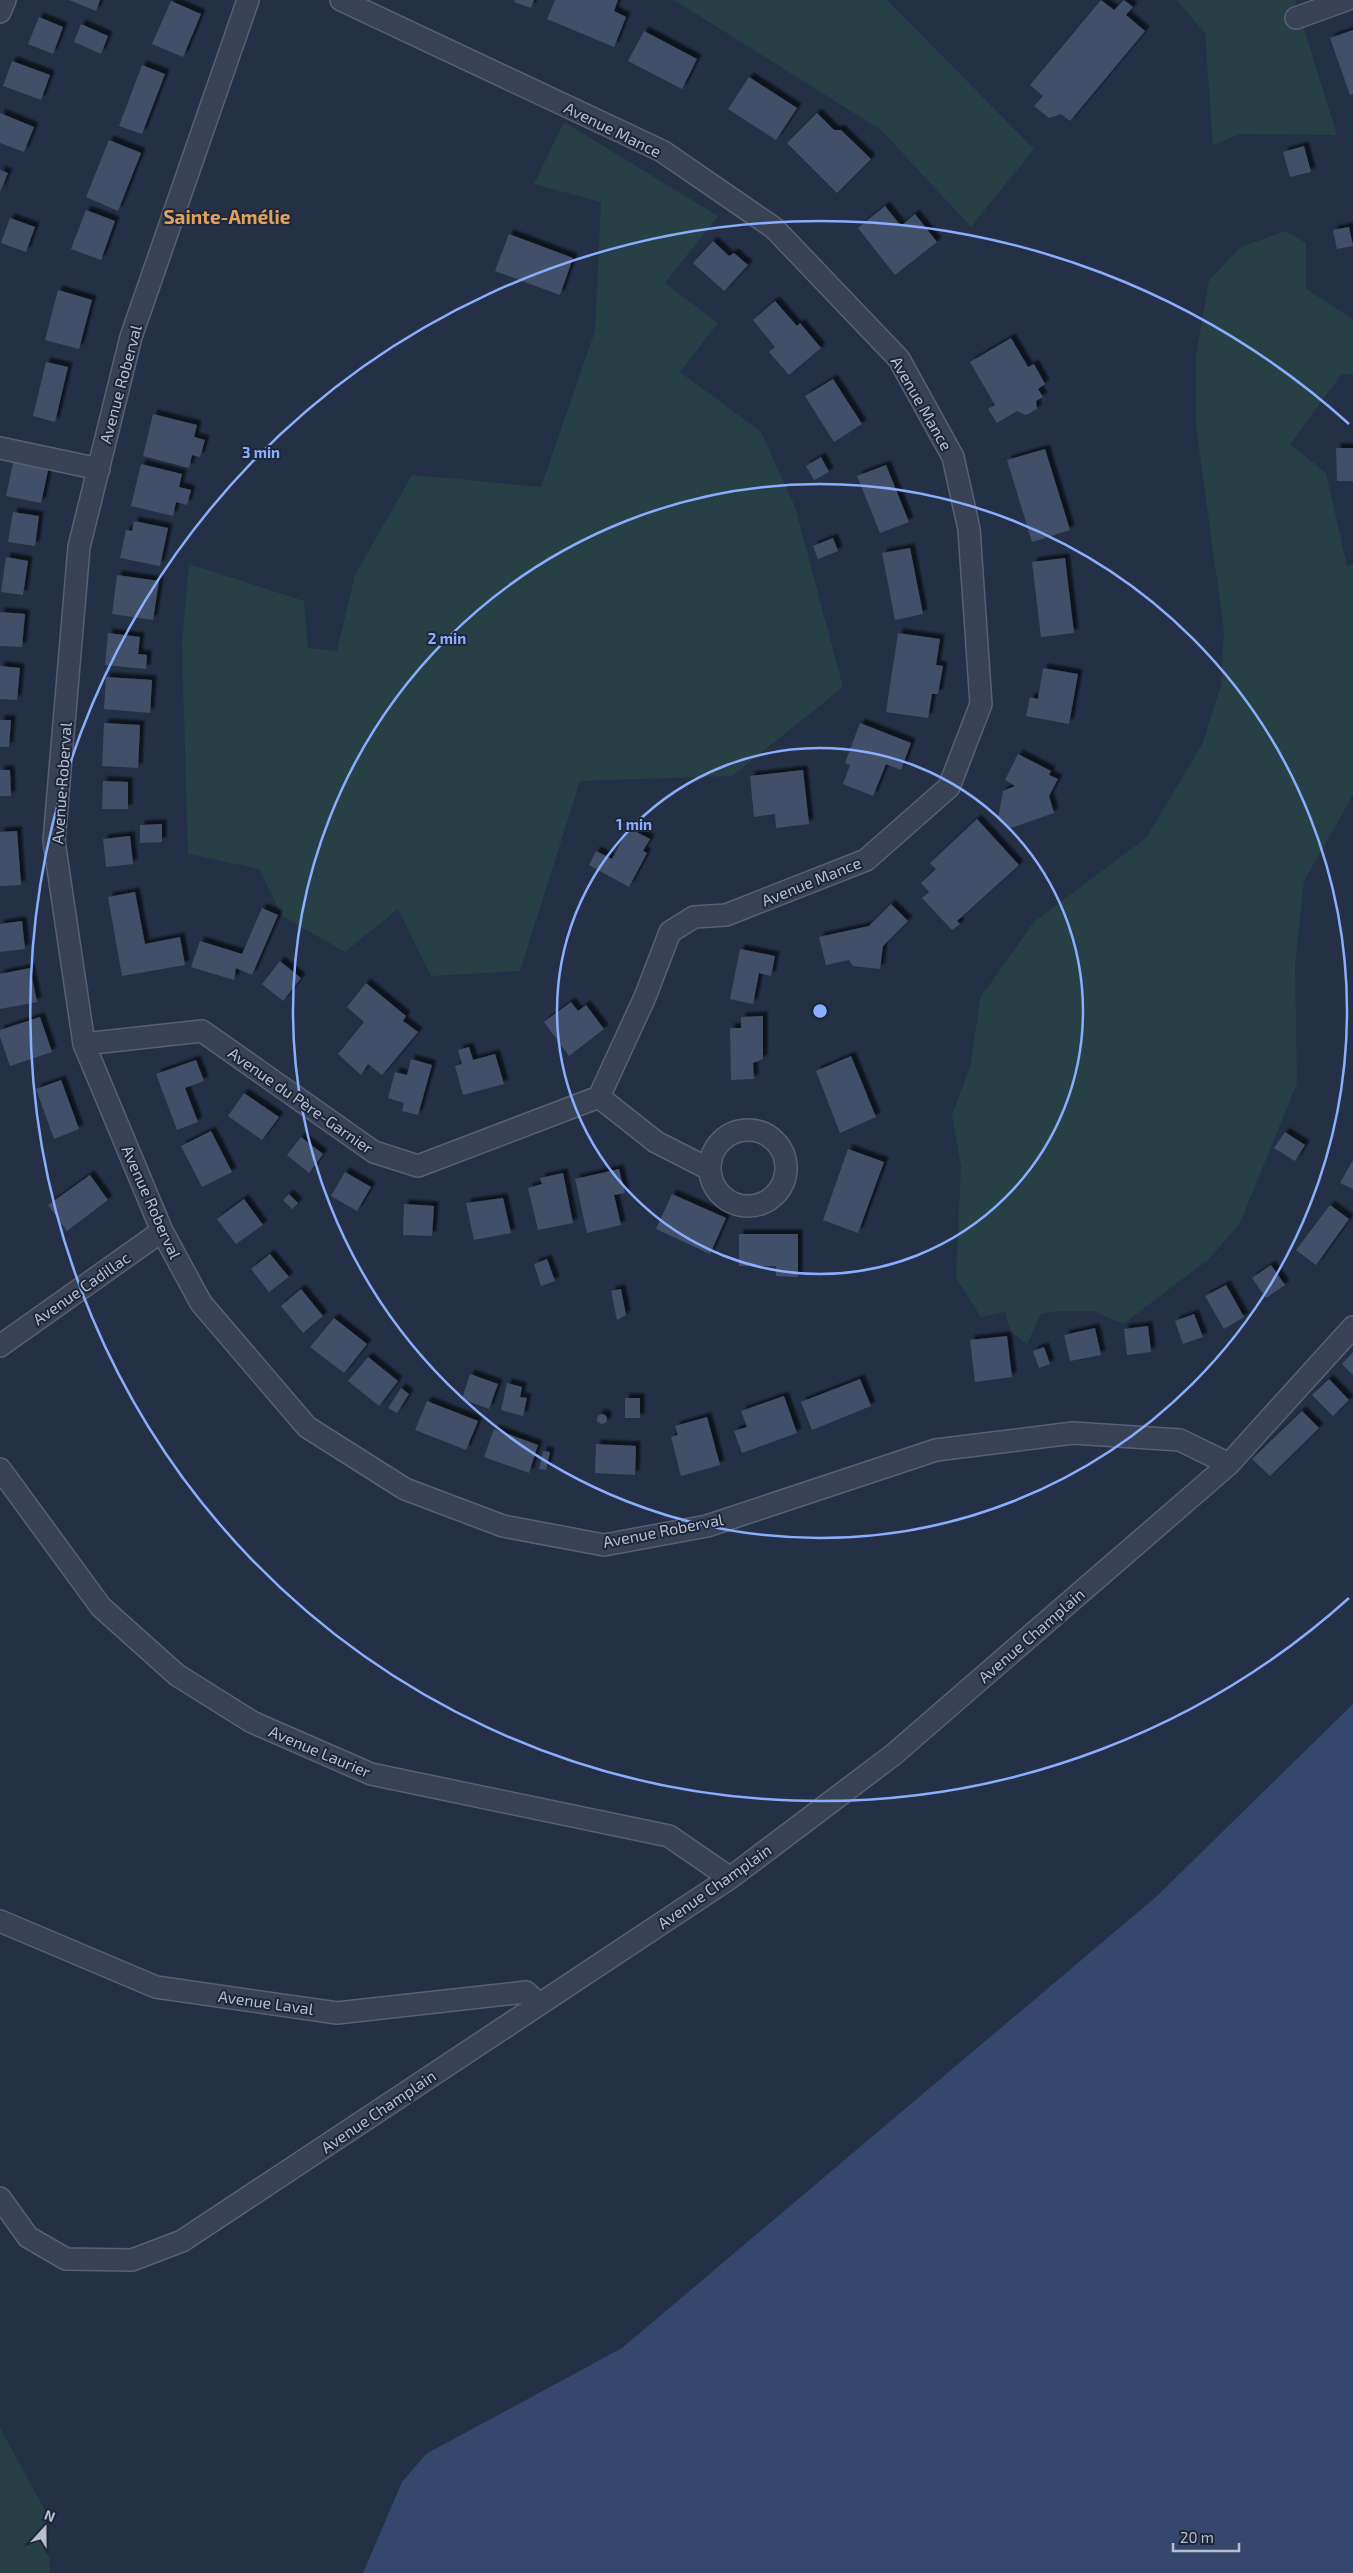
<svg xmlns="http://www.w3.org/2000/svg" width="1353" height="2573" viewBox="0 0 1353 2573" font-family="'Exo 2',sans-serif">
<style>
.green{fill:#264046}
.water{fill:#35476c}
.building{fill:#434f67;filter:url(#shadow)}
.lines{fill:none;stroke-linecap:round;stroke-linejoin:round}
.minor-casing{stroke:#586072;stroke-width:24}
.minor{stroke:#394254;stroke-width:21}
.ring{fill:none;stroke:#8aaeff;stroke-width:2.5}
.labels{text-anchor:middle;dominant-baseline:central;stroke-width:4;stroke-linejoin:round;paint-order:stroke}
.street-label{font-size:16px;fill:#b7bece;stroke:#1e273a}
.quarter-label{font-size:19px;font-weight:bold;fill:#e0a15f;stroke:#1e273a}
.centre{fill:#8aaeff;stroke:#1e273a;stroke-width:2.5}
.ring-label{font-size:15px;text-anchor:middle;font-weight:bold;fill:#8aaeff;stroke:#1e273a;stroke-width:4;stroke-linejoin:round;paint-order:stroke}
</style>
<defs>
<filter id="shadow"><feDropShadow dx="4.5" dy="-4.5" stdDeviation="1" flood-color="#0009"/></filter>
</defs>
<rect width="100%" height="100%" fill="#243045"/>
<path class="green" d="M 674,0 L 887,0 L 1034,149 L 971,227 L 881,130 Z
M 1177,0 L 1295,0 L 1337,135 L 1240,134 L 1213,145 L 1205,33 Z
M 564,122 L 718,216 L 665,283 L 718,323 L 680,372 L 761,432 L 795,507 L 843,687 L 732,776 L 580,781 L 520,971 L 431,976 L 398,909 L 345,952 L 282,916 L 259,869 L 188,854 L 182,645 L 189,564 L 304,601 L 308,648 L 337,651 L 355,575 L 412,475 L 541,487 L 595,331 L 601,202 L 534,184 Z
M 1285,231 L 1306,243 L 1306,289 L 1353,319 L 1353,374 L 1341,375 L 1290,444 L 1326,473 L 1347,566 L 1353,564 L 1353,795 L 1304,881 L 1295,965 L 1297,1083 L 1240,1223 L 1208,1260 L 1123,1324 L 1093,1311 L 1057,1311 L 1041,1314 L 1027,1344 L 1011,1332 L 1005,1312 L 981,1317 L 956,1278 L 961,1166 L 952,1115 L 971,1064 L 980,998 L 1034,922 L 1146,838 L 1202,745 L 1221,685 L 1224,631 L 1196,426 L 1196,356 L 1209,280 L 1241,247 Z
M 0,2428 L 46,2512 L 50,2573 L 0,2573 Z"/>
<path class="water" d="M 1353,1704 L 1353,2573 L 363,2573 L 402,2482 L 426,2454 L 622,2348 L 1157,1896 Z"/>
<path class="building" d="M 69,0 L 100,0 L 96,11 Z
M 515,0 L 534,0 L 531,8 L 514,2 Z
M 555,0 L 618,0 L 614,11 L 626,17 L 614,47 L 547,19 Z
M 1101,0 L 1114,10 L 1124,0 L 1133,7 L 1126,15 L 1145,31 L 1070,121 L 1061,114 L 1049,118 L 1034,106 L 1043,96 L 1030,85 Z
M 171,1 L 201,14 L 183,57 L 152,44 Z
M 39,17 L 63,27 L 53,54 L 28,44 Z
M 81,24 L 108,36 L 101,54 L 74,42 Z
M 1353,30 L 1353,94 L 1350,95 L 1330,38 Z
M 644,31 L 697,59 L 682,89 L 628,61 Z
M 12,61 L 50,75 L 41,100 L 3,86 Z
M 142,65 L 165,74 L 142,134 L 119,126 Z
M 749,77 L 797,108 L 776,140 L 728,109 Z
M 0,113 L 34,127 L 24,152 L 0,143 Z
M 817,113 L 834,130 L 841,130 L 871,159 L 837,193 L 787,143 Z
M 109,140 L 141,153 L 118,211 L 86,197 Z
M 1304,146 L 1311,172 L 1290,177 L 1283,152 Z
M 0,170 L 8,173 L 0,192 Z
M 885,206 L 901,226 L 915,214 L 937,242 L 895,275 L 858,228 Z
M 86,210 L 115,221 L 101,260 L 71,249 Z
M 10,218 L 35,227 L 26,252 L 1,243 Z
M 1349,227 L 1353,246 L 1337,249 L 1333,230 Z
M 509,234 L 573,258 L 560,295 L 495,271 Z
M 713,241 L 729,256 L 734,253 L 748,265 L 724,291 L 693,263 Z
M 58,290 L 92,300 L 79,349 L 45,340 Z
M 775,301 L 797,326 L 800,323 L 821,348 L 789,375 L 769,352 L 775,347 L 753,320 Z
M 1011,338 L 1028,367 L 1034,364 L 1045,384 L 1038,389 L 1043,397 L 1036,401 L 1037,409 L 1026,415 L 1017,411 L 997,423 L 988,409 L 995,405 L 970,362 Z
M 46,362 L 68,367 L 55,422 L 33,416 Z
M 833,379 L 862,424 L 834,442 L 805,396 Z
M 153,414 L 197,425 L 194,437 L 205,440 L 200,457 L 192,455 L 189,468 L 143,456 Z
M 1336,448 L 1353,448 L 1353,481 L 1337,481 Z
M 1045,449 L 1070,530 L 1032,542 L 1007,460 Z
M 15,454 L 50,461 L 41,503 L 6,496 Z
M 821,457 L 829,472 L 814,480 L 806,466 Z
M 141,464 L 182,474 L 179,487 L 191,490 L 187,505 L 176,502 L 173,516 L 131,506 Z
M 886,465 L 909,522 L 880,533 L 857,476 Z
M 13,512 L 39,516 L 35,546 L 8,542 Z
M 134,521 L 168,528 L 160,566 L 120,558 L 126,530 L 132,531 Z
M 833,538 L 838,551 L 818,559 L 813,546 Z
M 910,548 L 923,614 L 895,620 L 882,553 Z
M 6,557 L 28,561 L 23,595 L 1,592 Z
M 1065,558 L 1074,633 L 1041,637 L 1032,562 Z
M 117,575 L 159,581 L 153,620 L 112,614 Z
M 0,612 L 25,614 L 22,647 L 0,646 Z
M 108,633 L 140,637 L 138,654 L 147,655 L 146,669 L 105,665 Z
M 898,633 L 940,639 L 936,665 L 943,666 L 938,694 L 932,694 L 928,718 L 886,712 Z
M 0,666 L 20,668 L 17,700 L 0,699 Z
M 1043,668 L 1078,674 L 1069,724 L 1026,716 L 1030,697 L 1038,699 Z
M 106,677 L 152,680 L 150,713 L 104,709 Z
M 0,720 L 11,720 L 9,747 L 0,747 Z
M 104,723 L 140,725 L 138,768 L 102,766 Z
M 860,723 L 911,743 L 901,770 L 886,764 L 873,796 L 843,784 L 850,765 L 845,763 Z
M 1018,754 L 1051,771 L 1049,775 L 1058,779 L 1049,796 L 1054,813 L 1011,828 L 998,819 L 1003,791 L 1015,786 L 1005,780 Z
M 0,770 L 10,770 L 11,796 L 0,796 Z
M 803,770 L 809,824 L 776,828 L 775,814 L 754,817 L 750,776 Z
M 103,781 L 128,782 L 128,809 L 102,809 Z
M 977,819 L 1019,865 L 957,921 L 960,924 L 952,930 L 922,898 L 929,892 L 921,883 L 936,869 L 930,863 Z
M 162,824 L 162,842 L 140,843 L 140,825 Z
M 629,828 L 650,839 L 643,851 L 647,853 L 629,887 L 589,865 L 596,851 L 612,859 Z
M 17,831 L 21,885 L 0,886 L 0,832 Z
M 130,836 L 133,864 L 106,867 L 103,839 Z
M 135,892 L 145,944 L 180,937 L 185,965 L 122,976 L 108,897 Z
M 891,904 L 908,921 L 883,946 L 880,969 L 853,966 L 849,960 L 826,965 L 819,937 L 869,926 Z
M 262,908 L 278,915 L 252,975 L 236,968 L 234,980 L 191,967 L 200,941 L 242,954 Z
M 22,921 L 25,949 L 0,952 L 0,924 Z
M 740,949 L 775,956 L 771,976 L 759,973 L 753,1004 L 730,999 Z
M 280,961 L 301,978 L 283,1001 L 262,984 Z
M 30,968 L 37,1002 L 0,1009 L 0,974 Z
M 366,983 L 406,1016 L 403,1021 L 418,1032 L 382,1075 L 368,1064 L 361,1075 L 338,1054 L 364,1022 L 347,1007 Z
M 571,1002 L 578,1011 L 586,1005 L 604,1029 L 569,1056 L 544,1022 Z
M 763,1016 L 763,1059 L 753,1063 L 754,1079 L 731,1080 L 730,1028 L 741,1028 L 741,1017 Z
M 40,1017 L 52,1052 L 10,1066 L 0,1037 L 0,1030 Z
M 469,1047 L 473,1060 L 495,1054 L 504,1084 L 463,1095 L 455,1066 L 462,1064 L 458,1050 Z
M 851,1056 L 876,1117 L 840,1133 L 816,1071 Z
M 411,1059 L 432,1065 L 418,1115 L 402,1111 L 404,1103 L 388,1098 L 395,1072 L 407,1075 Z
M 196,1060 L 204,1081 L 185,1088 L 198,1122 L 177,1130 L 156,1074 Z
M 61,1080 L 79,1129 L 54,1139 L 36,1089 Z
M 244,1093 L 279,1117 L 262,1140 L 228,1116 Z
M 211,1131 L 232,1172 L 202,1187 L 181,1146 Z
M 1285,1132 L 1305,1145 L 1295,1161 L 1274,1148 Z
M 301,1137 L 323,1154 L 309,1173 L 287,1155 Z
M 848,1149 L 884,1162 L 858,1233 L 823,1220 Z
M 1353,1160 L 1353,1189 L 1340,1183 Z
M 619,1169 L 625,1193 L 614,1195 L 621,1225 L 587,1233 L 575,1179 Z
M 345,1172 L 371,1187 L 357,1211 L 331,1196 Z
M 563,1173 L 573,1223 L 538,1230 L 528,1188 L 542,1184 L 540,1178 Z
M 90,1175 L 108,1200 L 67,1231 L 48,1205 Z
M 289,1194 L 298,1203 L 292,1209 L 283,1200 Z
M 672,1194 L 726,1218 L 710,1254 L 656,1229 Z
M 503,1198 L 511,1233 L 474,1240 L 466,1203 Z
M 244,1199 L 263,1225 L 236,1244 L 217,1219 Z
M 404,1204 L 434,1206 L 432,1236 L 403,1235 Z
M 1330,1205 L 1349,1219 L 1316,1265 L 1296,1250 Z
M 739,1234 L 798,1234 L 798,1277 L 776,1276 L 776,1266 L 739,1266 Z
M 270,1254 L 289,1277 L 269,1292 L 251,1269 Z
M 547,1259 L 555,1281 L 541,1286 L 534,1264 Z
M 1271,1265 L 1285,1285 L 1266,1298 L 1252,1278 Z
M 1226,1285 L 1244,1317 L 1224,1329 L 1205,1296 Z
M 301,1289 L 323,1316 L 303,1333 L 281,1306 Z
M 621,1289 L 626,1315 L 617,1320 L 611,1291 Z
M 1194,1314 L 1203,1337 L 1183,1344 L 1175,1321 Z
M 334,1318 L 367,1344 L 344,1373 L 310,1347 Z
M 1148,1326 L 1151,1352 L 1127,1355 L 1124,1329 Z
M 1095,1328 L 1101,1355 L 1070,1361 L 1064,1335 Z
M 1007,1336 L 1012,1377 L 975,1382 L 970,1340 Z
M 1044,1347 L 1050,1364 L 1039,1368 L 1033,1351 Z
M 1353,1352 L 1353,1375 L 1342,1364 Z
M 368,1357 L 398,1381 L 379,1406 L 348,1381 Z
M 470,1374 L 498,1384 L 489,1409 L 462,1399 Z
M 860,1379 L 871,1406 L 812,1430 L 801,1402 Z
M 1329,1379 L 1349,1400 L 1333,1416 L 1312,1395 Z
M 507,1383 L 522,1387 L 520,1397 L 527,1398 L 523,1416 L 501,1410 Z
M 401,1388 L 409,1394 L 397,1413 L 388,1408 Z
M 784,1396 L 797,1433 L 742,1453 L 734,1431 L 747,1427 L 741,1411 Z
M 625,1398 L 640,1398 L 640,1418 L 625,1418 Z
M 427,1401 L 478,1421 L 466,1450 L 415,1430 Z
M 1302,1411 L 1319,1428 L 1270,1476 L 1252,1459 Z
M597 1419a5 5 0 1 1 10 0a5 5 0 1 1-10 0Z
M 707,1417 L 720,1465 L 681,1476 L 671,1437 L 678,1435 L 675,1426 Z
M 494,1429 L 538,1445 L 529,1473 L 484,1457 Z
M 596,1444 L 636,1446 L 635,1475 L 595,1473 Z
M 543,1451 L 550,1452 L 546,1470 L 539,1469 Z"/>
<g class="lines">
<defs>
<path id="minor" d="M 248,0 L 131,337 L 79,547 L 54,841 L 84,1044 L 162,1231 L 201,1303 L 307,1427 L 405,1489 L 503,1526 L 604,1545 L 707,1526 L 936,1450 L 1073,1433 L 1180,1440 L 1229,1464
M 341,0 L 662,151 L 774,228 L 899,359 L 953,457 L 969,529 L 981,704 L 949,787 L 866,860 L 726,915 L 694,917 L 670,932 L 645,997 L 599,1097
M 0,12 L 5,0
M 1296,18 L 1346,0
M 0,448 L 99,469
M 84,1044 L 202,1031 L 374,1152 L 418,1166 L 599,1097 L 656,1142 L 709,1169
M710 1168a38 38 0 1 1 76 0a38 38 0 1 1-76 0Z
M 0,1346 L 162,1231
M 0,1469 L 101,1607 L 177,1675 L 252,1722 L 371,1774 L 669,1836 L 730,1878
M 0,1921 L 156,1987 L 337,2013 L 526,1992 L 539,2004
M 0,2198 L 28,2237 L 66,2259 L 132,2260 L 182,2241 L 730,1878 L 893,1755 L 1229,1464 L 1353,1327"/>
</defs>
<use href="#minor" class="minor-casing"/>
<use href="#minor" class="minor"/>
</g>
<g class="ring">
<circle cx="820" cy="1011" r="263"/>
<circle cx="820" cy="1011" r="527"/>
<path d="M1349 1598A790 790 0 1 1 1349 424"/>
</g>
<g class="labels">
<g class="street-label">
<text transform="translate(613 129) rotate(26)">Avenue Mance</text>
<text transform="translate(120 384) rotate(-75)">Avenue Roberval</text>
<text transform="translate(922 403) rotate(60)">Avenue Mance</text>
<text transform="translate(61 783) rotate(-86)">Avenue Roberval</text>
<text transform="translate(811 881) rotate(-22)">Avenue Mance</text>
<text transform="translate(301 1100) rotate(35)">Avenue du Père-Garnier</text>
<text transform="translate(152 1202) rotate(66)">Avenue Roberval</text>
<text transform="translate(81 1288) rotate(-35)">Avenue Cadillac</text>
<text transform="translate(663 1530) rotate(-11)">Avenue Roberval</text>
<text transform="translate(1031 1635) rotate(-41)">Avenue Champlain</text>
<text transform="translate(320 1751) rotate(23)">Avenue Laurier</text>
<text transform="translate(714 1886) rotate(-35)">Avenue Champlain</text>
<text transform="translate(266 2002) rotate(8)">Avenue Laval</text>
<text transform="translate(378 2111) rotate(-34)">Avenue Champlain</text>
</g>
<g class="quarter-label">
<text x="227" y="216">Sainte-Amélie</text>
</g>
</g>
<circle cx="820" cy="1011" r="8" class="centre"/>
<g class="ring-label">
<text x="261" y="458">3 min</text>
<text x="447" y="644">2 min</text>
<text x="634" y="830">1 min</text>
</g>
<g transform="translate(45 2528) rotate(21)" stroke="#1e273a" stroke-width="4" paint-order="stroke">
<path d="M0-4L9 19L0 12L-9 19Z" fill="#b7bece"/>
<text y="-8" font-size="14" font-weight="bold" text-anchor="middle" fill="#b7bece">N</text>
</g>
<path d="M1173 2543v8h66v-8" fill="none" stroke="#b7bece" stroke-width="2.5"/>
<text x="1180" y="2543" font-size="15" fill="#b7bece" stroke="#1e273a" stroke-width="4" paint-order="stroke">20 m</text>
</svg>
